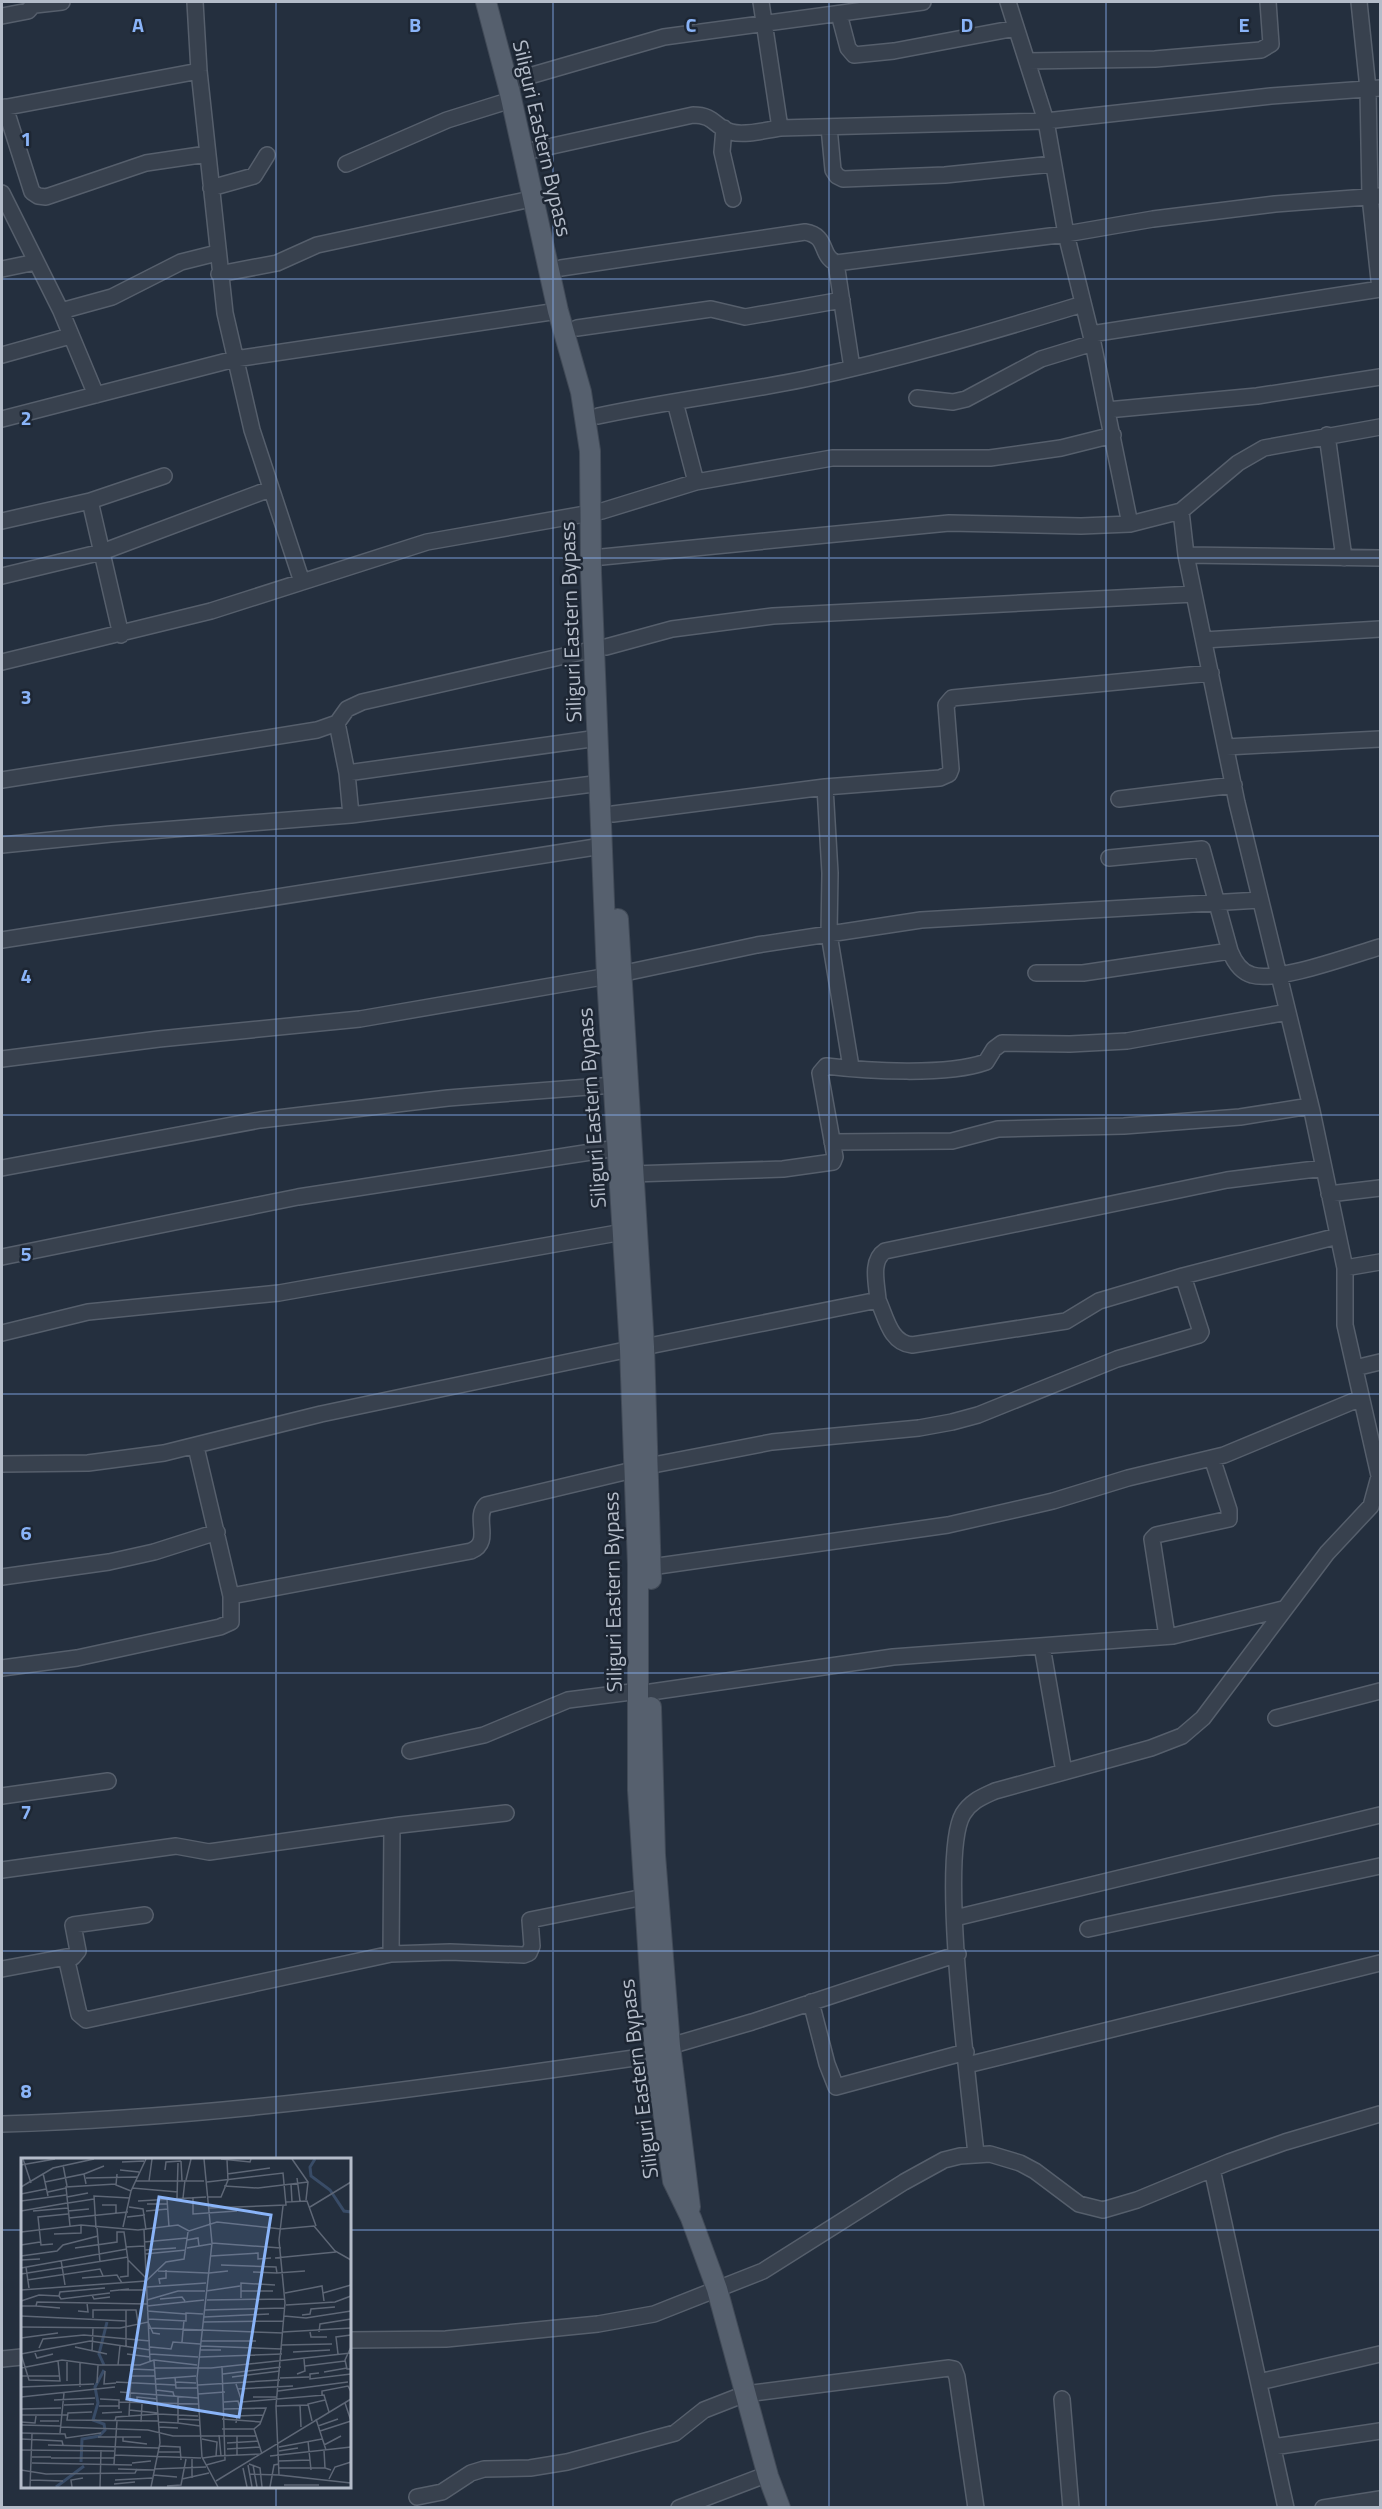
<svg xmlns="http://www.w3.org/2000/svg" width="1382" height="2509" viewBox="0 0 1382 2509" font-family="'Titillium Web',sans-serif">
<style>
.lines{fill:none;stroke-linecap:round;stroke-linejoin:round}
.minor-casing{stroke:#565f6c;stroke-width:18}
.major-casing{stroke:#414a57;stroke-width:22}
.minor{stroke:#38414e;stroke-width:15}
.major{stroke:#56606e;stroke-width:20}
.grid{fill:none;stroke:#8ab4f8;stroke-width:1.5;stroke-opacity:0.55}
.labels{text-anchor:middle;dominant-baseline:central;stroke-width:5;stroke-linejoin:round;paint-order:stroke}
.street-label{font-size:21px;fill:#b4bcc9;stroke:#1d2633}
.inset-river{fill:none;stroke:#394c67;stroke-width:3}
.inset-road{fill:none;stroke:#5e6776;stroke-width:1.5}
.view{fill:#8ab4f8;fill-opacity:0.15;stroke:#8ab4f8;stroke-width:3}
.inset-edge{fill:none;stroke:#b4bcc9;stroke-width:3}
.grid-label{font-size:20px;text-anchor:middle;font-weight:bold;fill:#8ab4f8;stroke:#1d2633;stroke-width:5;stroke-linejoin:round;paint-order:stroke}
</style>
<rect width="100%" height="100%" fill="#242f3e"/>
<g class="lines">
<defs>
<path id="minor" d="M 195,2 L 199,71 L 225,313 L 252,430 L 302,582
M 761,2 L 780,128
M 1008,2 L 1046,121 L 1066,234 L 1093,343 L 1130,524
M 1359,2 L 1368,89 L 1370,197 L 1380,289
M 35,5 L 62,2
M 839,14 L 848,48 L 854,55 L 894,51 L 1016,28
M 2,16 L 28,11 L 36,2
M 1027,61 L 1155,59 L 1261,50 L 1271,44 L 1268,2
M 519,79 L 664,37 L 923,2
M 5,107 L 32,192 L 38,196 L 46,197 L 146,163 L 207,154
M 2,108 L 199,71
M 829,127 L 833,170 L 837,176 L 843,179 L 945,175 L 1053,164
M 724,128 L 722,152 L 733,199
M 534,150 L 693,115 C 715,115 714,127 731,132 C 745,136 766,130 780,128 L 1046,121 L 1271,96 L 1380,88
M 346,164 L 447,120 L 511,100
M 211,188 L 254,176 L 267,155
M 2,193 L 61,311 L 96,395
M 836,263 L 1066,234 L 1153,219 L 1275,204 L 1380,196
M 561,268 L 805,232 C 829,236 819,255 836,263 L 852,368
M 2,269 L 36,262
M 219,274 L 277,263 L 317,245 L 531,199
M 61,311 L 112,297 L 181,262 L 217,253
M 577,328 L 711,309 L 745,317 L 842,300
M 1091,334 L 1380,289
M 2,355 L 70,336
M 917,398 L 953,402 L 966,399 L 1041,359 L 1093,343
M 675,402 L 696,482
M 1107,410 L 1257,396 L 1380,377
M 598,416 C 667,401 737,393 805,379 C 900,359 991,332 1083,304
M 2,419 L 235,359 L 558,311
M 1327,435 L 1344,558
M 90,501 L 121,635
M 1181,511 L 1186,555 L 1237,803 L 1312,1111 L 1345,1268 L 1345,1325 L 1380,1480
M 2,521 L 90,501 L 164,476
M 1186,555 L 1380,558
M 602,557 L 949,523 L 1081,526 L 1130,524 L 1181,511 L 1238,463 L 1264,448 L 1380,427
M 2,576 L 102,552 L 270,489
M 1204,640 L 1380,629
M 606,647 L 672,629 L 773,616 L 1194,594
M 2,662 L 211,611 L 427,542 L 602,511 L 696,482 L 832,458 L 990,458 L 1061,448 L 1113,435
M 337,723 L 347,773 L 351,815
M 1226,747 L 1380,739
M 347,773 L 598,738
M 2,780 L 317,730 L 337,723 L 347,709 L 362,702 L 595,649
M 825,787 L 830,873 L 829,934 L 851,1067
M 1119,799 L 1234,785
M 613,814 L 825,787 L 940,778 L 949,774 L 951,769 L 946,705 L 952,698 L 1211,673
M 2,845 L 111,834 L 351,815 L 601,783
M 1109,858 L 1202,849 L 1230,951 C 1234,961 1241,972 1252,975 C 1277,983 1352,955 1380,947
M 2,940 L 602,846
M 1036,973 L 1083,973 L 1230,951
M 2,1059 L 159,1039 L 360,1019 L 620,974 L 757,945 L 921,920 L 1260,900
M 832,1142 L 952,1141 L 998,1129 L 1124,1126 L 1240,1117 L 1310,1106
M 2,1168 L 260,1120 L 448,1098 L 614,1085
M 632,1174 L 783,1169 L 833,1162 L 835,1157 L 820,1073 L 826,1066 C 867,1071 947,1076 986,1062 L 994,1049 L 1002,1043 L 1070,1044 L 1127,1041 L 1288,1012
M 1329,1194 L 1380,1188
M 2,1257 L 298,1197 L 617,1148
M 1345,1268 L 1380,1262
M 878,1300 C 886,1317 890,1343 912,1345 L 1066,1321 L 1099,1301 L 1183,1276
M 2,1333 L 88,1312 L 279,1293 L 623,1232
M 644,1347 L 878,1300 C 877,1284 870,1261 885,1251 L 1227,1180 L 1324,1168
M 1355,1368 L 1380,1362
M 2,1464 L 88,1463 L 164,1453 L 321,1414 L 630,1349
M 648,1466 L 772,1442 L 919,1428 L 952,1422 L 978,1415 L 1117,1359 L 1199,1335 L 1201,1332 L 1183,1276 L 1338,1236
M 651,1567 L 948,1525 L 1053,1501 L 1128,1478 L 1224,1455 L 1361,1398
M 2,1577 L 109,1562 L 154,1552 L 217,1532
M 231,1596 L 471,1551 C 493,1542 473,1518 486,1505 L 633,1470
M 1167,1636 L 1152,1539 L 1156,1535 L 1229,1519 L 1229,1510 L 1212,1458
M 1042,1646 L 1064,1772
M 2,1668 L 77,1658 L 220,1627 L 231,1622 L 231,1596 L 196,1447
M 651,1692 L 893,1657 L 1173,1636 L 1283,1609
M 1276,1718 L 1380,1691
M 410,1751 L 484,1735 L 568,1700 L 639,1691
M 2,1796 L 108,1781
M 2,1870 L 176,1846 L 209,1852 L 400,1825 L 506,1813
M 955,1918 L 1380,1815
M 1088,1929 L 1380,1866
M 391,1954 L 392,1826
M 66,1957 L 73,1957 L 78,1951 L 73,1925 L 145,1915
M 2,1969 L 66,1957 L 79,2014 L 86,2020 L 391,1954 L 450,1952 L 524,1955 L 529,1953 L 532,1946 L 530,1920 L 644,1897
M 811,2002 L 827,2064 L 836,2087 L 966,2052
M 670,2046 L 752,2022 L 958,1954
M 967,2065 L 1380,1963
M 2,2124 C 221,2118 439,2086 655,2055
M 976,2154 C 970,2094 938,1857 963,1814 C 971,1801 982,1797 995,1791 L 1151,1748 L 1182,1736 L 1203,1718 L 1327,1553 L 1371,1506 L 1380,1473
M 1212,2169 L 1286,2508
M 350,2340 L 446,2339 L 598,2324 L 654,2314 L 763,2271 L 904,2182 L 944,2160 L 960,2156 L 990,2154 L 1020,2163 L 1035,2171 L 1079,2204 L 1103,2210 L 1137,2200 L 1229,2162 L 1285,2142 L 1380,2114
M 2,2359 L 22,2357
M 1259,2382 L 1380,2354
M 1062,2399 L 1071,2508
M 1273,2447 L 1380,2431
M 417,2497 L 442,2492 L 471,2473 L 484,2469 L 530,2468 L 567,2462 L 675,2433 L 704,2410 L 745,2394 L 949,2368 L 954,2369 L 957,2377 L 976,2508
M 679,2508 L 768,2474
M 1323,2508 L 1380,2499"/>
<path id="major" d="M 486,2 L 509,89 L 558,311 L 581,392 L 590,451 L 591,573 L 607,977 L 630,1349 L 638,1565 L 638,1790 L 655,2055 L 673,2181 L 691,2218 L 717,2289 L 768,2476 L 780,2508
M 618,919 L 644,1347 L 651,1579
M 651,1707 L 655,1855 L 670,2046 L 690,2207"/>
</defs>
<use href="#minor" class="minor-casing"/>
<use href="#major" class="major-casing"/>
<use href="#minor" class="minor"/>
<use href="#major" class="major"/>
</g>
<path class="grid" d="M 276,2 L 276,2160M 553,2 L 553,2508M 829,2 L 829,2508M 1106,2 L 1106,2508M 2,279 L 1380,279M 2,558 L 1380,558M 2,836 L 1380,836M 2,1115 L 1380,1115M 2,1394 L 1380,1394M 2,1673 L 1380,1673M 2,1951 L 1380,1951M 2,2230 L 22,2230M 350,2230 L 1380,2230M 276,2486 L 276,2508"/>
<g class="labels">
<g class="street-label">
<text transform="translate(543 138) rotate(77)">Siliguri Eastern Bypass</text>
<text transform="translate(570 622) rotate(-92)">Siliguri Eastern Bypass</text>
<text transform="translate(591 1108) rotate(-94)">Siliguri Eastern Bypass</text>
<text transform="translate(612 1592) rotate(-91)">Siliguri Eastern Bypass</text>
<text transform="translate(638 2079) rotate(-97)">Siliguri Eastern Bypass</text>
</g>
</g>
<g transform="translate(21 2158)">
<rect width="330" height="330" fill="#242f3e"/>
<path class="inset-river" d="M 294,1 L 289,9 L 290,18 L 309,32 L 323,53 L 330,54M 83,207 L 78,196 L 86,164M 60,304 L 61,281 L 78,278 L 84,272 L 83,266 L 72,262 L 77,245 L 74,229 L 83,212M 35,329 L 63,308"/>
<path class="inset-road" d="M 2,1 L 10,25M 183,1 L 191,85 L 176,220 L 181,299 L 197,329M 200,1 L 229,4 L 230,1M 271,1 L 287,24 L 285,42M 160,3 L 161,23M 101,4 L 123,3M 0,7 L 34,1M 42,7 L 46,28M 99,12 L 118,14M 144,12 L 145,4 L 160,3M 22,15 L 27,38M 63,16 L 83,8M 96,16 L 95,27 L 110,33M 206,16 L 249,10M 65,20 L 116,19M 276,20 L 279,43M 165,22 L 170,1M 114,23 L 183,23M 128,23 L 131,1M 24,24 L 63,16 L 65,26M 186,24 L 262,15 L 265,47 L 188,50M 270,26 L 271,44M 203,28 L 237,30 L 287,24M 0,29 L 32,10 L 73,1M 111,30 L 157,34M 27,34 L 45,30M 0,36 L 25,31M 46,39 L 67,35M 172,39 L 172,56 L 216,53M 187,39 L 200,39 L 207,22 L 206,2M 156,40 L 157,5M 162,40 L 164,22M 146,41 L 148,69M 0,43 L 45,37M 117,43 L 185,39M 265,44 L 286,43 L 295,68M 47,45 L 73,41M 126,46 L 146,46M 81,47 L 95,47 L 95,55M 262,48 L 258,82 L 264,145 L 255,248 L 258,317 L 330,325M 108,49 L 122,51 L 125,72M 289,49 L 330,24M 0,53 L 46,45M 12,53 L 47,50M 47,53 L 68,51M 125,53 L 147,51M 106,59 L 124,57M 48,60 L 107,54M 49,68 L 45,29 L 95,26M 102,69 L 110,33 L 125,1M 75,70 L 73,38 L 109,40M 76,70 L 79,104M 123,72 L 129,203M 0,74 L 60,67 L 117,72 L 157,67 L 168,73 L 196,64 L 260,71 L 293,68 L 314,93 L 330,102M 33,76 L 60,75 L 60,67M 166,82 L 177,80 L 178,88M 123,84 L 166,80M 191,85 L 260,90M 32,86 L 20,87 L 17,59 L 47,56M 0,87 L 19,84M 105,89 L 123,88M 54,90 L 96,84 L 96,74 L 103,74 L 107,102 L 125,120M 166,90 L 190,86M 124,92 L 155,90M 124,96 L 165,92M 0,98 L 36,93 L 42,87 L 77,78M 190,98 L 237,95 L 237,101 L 250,100M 254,100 L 315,94M 0,102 L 19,101M 40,102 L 44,127M 200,107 L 255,109 L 256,115 L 284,113M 5,109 L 8,130M 0,110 L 106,91M 137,113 L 187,115M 232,114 L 256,115M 188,115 L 207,113M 0,116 L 107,99M 99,119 L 107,118 L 107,102M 61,120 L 96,117 L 101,125M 6,122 L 79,111 L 82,118M 139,126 L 138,121 L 145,120 L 145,112M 126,129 L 185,125M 0,132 L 125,123 L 145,104 L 163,101 L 167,74M 97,132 L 126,132M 89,133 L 108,131M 185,133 L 219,128M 220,133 L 252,133M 264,135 L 301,128 L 303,143M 302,135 L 330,127M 71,137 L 73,141 L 89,139M 38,138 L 39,134 L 84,130M 220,140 L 220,125 L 254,127M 139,141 L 161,139 L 164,143M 126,142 L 157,133 L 184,133M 186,142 L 263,141M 0,143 L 18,137 L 38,138 L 40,141 L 89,135M 265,147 L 314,144 L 330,138M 0,148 L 15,148 L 16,144 L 126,146M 15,148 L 39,150M 126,148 L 183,142M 105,152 L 105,189M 183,152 L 264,150M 57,153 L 67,154 L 66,145M 126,153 L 165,156M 281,157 L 289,156 L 290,151 L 314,149M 0,158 L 105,163M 263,158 L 285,160 L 330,153M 183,159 L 248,156M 72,160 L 72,152 L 115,152 L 117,165M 127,161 L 165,163 L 165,155 L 182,156M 182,164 L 262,163M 0,169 L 99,170 L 127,164 L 132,175 L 139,176M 128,170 L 262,175M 262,174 L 330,170M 289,174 L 290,179 L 306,179M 298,174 L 299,166 L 330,161M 0,180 L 37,175M 180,183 L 235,183M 161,184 L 163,162M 261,187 L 311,186M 179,188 L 261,191M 54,189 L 86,196M 129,189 L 150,191 L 152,184 L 179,186M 330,189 L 324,202 L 326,211 L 330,211M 18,190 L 22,181 L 63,177 L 129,183M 179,192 L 200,192M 71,194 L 72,170M 272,194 L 309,192M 14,195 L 16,200 L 32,196M 0,196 L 69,183 L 129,192M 0,196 L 8,222 L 39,223 L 37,203M 106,196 L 129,199M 129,196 L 177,199M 317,196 L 315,179 L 330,177M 179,199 L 261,196M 46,204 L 46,223M 59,205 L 59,229M 97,207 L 99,188M 110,208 L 110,218 L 134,218M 284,208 L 324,203M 0,210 L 41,202 L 78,207 L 119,207 L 133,202 L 176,207M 134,210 L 190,210 L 330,195M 110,211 L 134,212M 84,213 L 83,226 L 95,225M 303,214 L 326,210M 298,215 L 289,216 L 289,221 L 330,216M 202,216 L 260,209M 276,216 L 284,213 L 283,201M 0,218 L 39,218M 154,219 L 155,230 L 176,230M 211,219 L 259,213M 259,220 L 288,219M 134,221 L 175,218M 95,224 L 154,227M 154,224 L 175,225M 76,225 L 77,207M 215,226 L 221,244 L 303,237 L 308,254M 177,227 L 259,222M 0,229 L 73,226M 216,231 L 272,228M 135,232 L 152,234 L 153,238M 257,233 L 327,224M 99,234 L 177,240M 177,236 L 204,234M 301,237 L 301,233 L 327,228 L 330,234M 0,239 L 94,229M 232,239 L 255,239M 79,241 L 98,242 L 98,251M 33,242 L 74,240M 98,244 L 177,246M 203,244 L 217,243 L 219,250M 116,245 L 116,239 L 136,241M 324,245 L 330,263M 43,247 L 73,246M 279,247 L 280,269M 78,248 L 98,248M 255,248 L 287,247M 0,251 L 40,250M 203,251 L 245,250 L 239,266 L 233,271 L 241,296M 108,252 L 137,255M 71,254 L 47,255 L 46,262 L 137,263M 81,255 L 101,254M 137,256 L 177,258M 0,257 L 47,257M 108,258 L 110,218M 157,261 L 179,262M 201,261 L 240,264M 295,261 L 305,292M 19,263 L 38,263M 94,263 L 95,259 L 137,256M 291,263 L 287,246 L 304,242M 0,264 L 14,265 L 15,258M 120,264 L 121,246M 137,264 L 157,265 L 157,239M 157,265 L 179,268M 215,265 L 216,258 L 242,257M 0,267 L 39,268M 297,268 L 317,261M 39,269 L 127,272 L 152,278 L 236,278M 138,269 L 157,270M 201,271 L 233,271M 299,273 L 330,263M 0,275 L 44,276 L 45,280 L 80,275M 39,275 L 43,235M 198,277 L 200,298M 77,279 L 120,279M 102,279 L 102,283 L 126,286M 0,281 L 41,283 L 42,287M 181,281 L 196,284 L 195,298 L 182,300M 287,283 L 290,312M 206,285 L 237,283M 27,287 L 138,290M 303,287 L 320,278M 138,288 L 159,289 L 160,302M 258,289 L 301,281M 206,291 L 239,289M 0,292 L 93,293M 303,292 L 304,310 L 310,312M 258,293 L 277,290M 137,294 L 160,294M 93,297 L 180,300M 216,297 L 216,278M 195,298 L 240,296M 249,298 L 330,289M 11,299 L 30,299M 30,300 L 93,300M 258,303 L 289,302M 11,305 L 111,307M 111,305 L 130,303M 93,306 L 96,263M 228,306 L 239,310 L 241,329M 185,307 L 204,302 L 201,208M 227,307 L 231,329M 232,307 L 236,329M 222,310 L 226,329M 258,310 L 304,310M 97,311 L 133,312M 133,311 L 185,309M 0,312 L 25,316 L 114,315 L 116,311M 229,316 L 258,317M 132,317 L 156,319M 171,320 L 171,301M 161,321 L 188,315M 308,321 L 314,309 L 330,304M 10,322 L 42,323M 94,322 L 131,320M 195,323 L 330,241M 93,326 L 114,324M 263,327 L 298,327M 146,328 L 160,327 L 165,301M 9,329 L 11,276M 51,329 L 50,322 L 62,320M 79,329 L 80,292M 130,329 L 139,285 L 133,203M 249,329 L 253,307 L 258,306"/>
<path class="view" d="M 138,39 L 250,57 L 218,259 L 106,241 Z"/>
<rect width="330" height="330" class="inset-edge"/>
</g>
<g class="grid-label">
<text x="138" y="32">A</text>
<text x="415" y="32">B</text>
<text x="691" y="32">C</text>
<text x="967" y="32">D</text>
<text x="1244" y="32">E</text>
<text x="26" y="146">1</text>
<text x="26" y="425">2</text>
<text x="26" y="704">3</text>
<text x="26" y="983">4</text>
<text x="26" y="1261">5</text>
<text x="26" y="1540">6</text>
<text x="26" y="1819">7</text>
<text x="26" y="2098">8</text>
</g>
<rect width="1382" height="2509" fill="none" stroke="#b4bcc9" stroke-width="6"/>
</svg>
